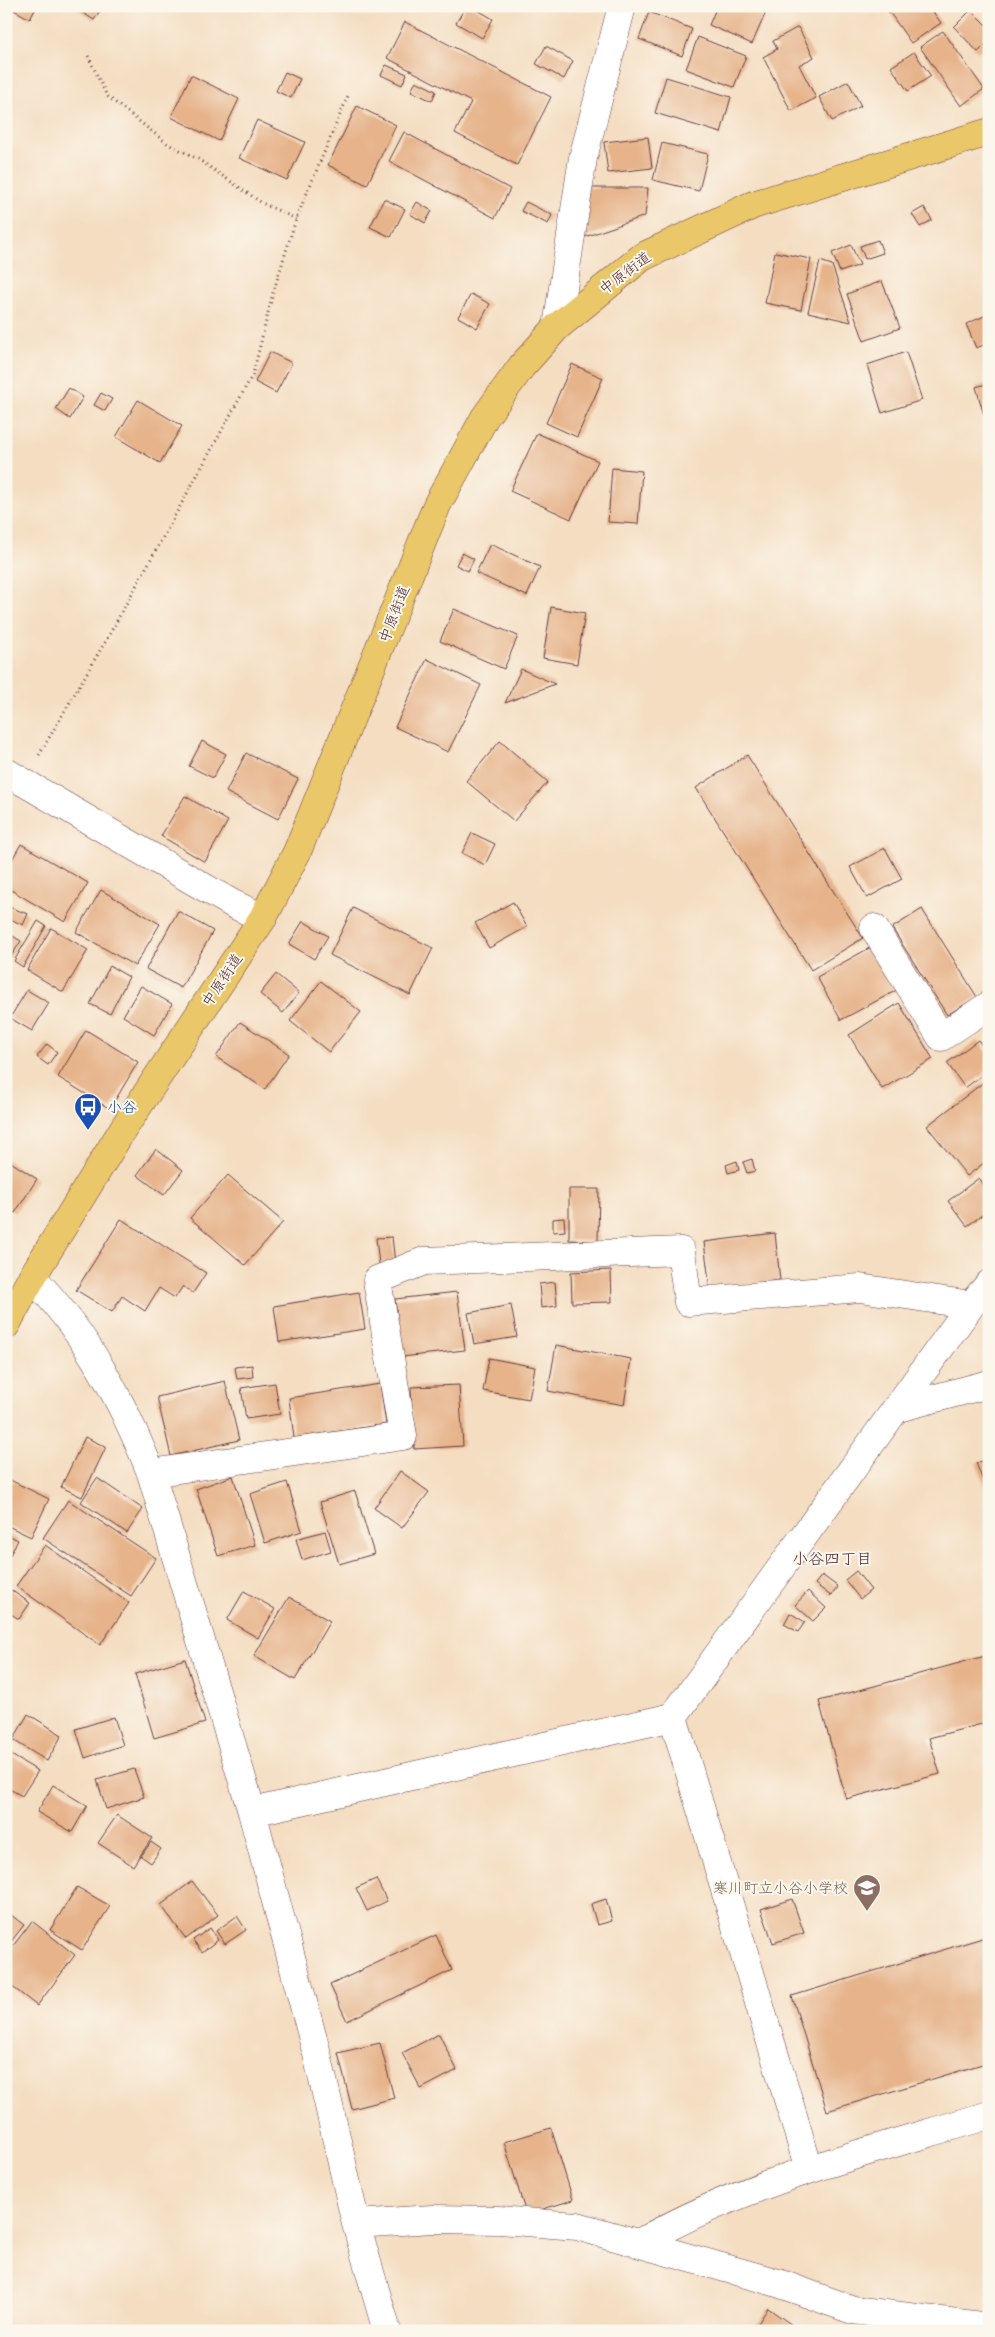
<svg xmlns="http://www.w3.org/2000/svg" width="995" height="2337" viewBox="0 0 995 2337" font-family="Sriracha,'Klee One',sans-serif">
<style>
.building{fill:#e6b38a}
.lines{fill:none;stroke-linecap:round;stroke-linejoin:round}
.minor-casing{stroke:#643c42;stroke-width:29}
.major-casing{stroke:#643c42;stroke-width:29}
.path{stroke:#643c42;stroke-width:3;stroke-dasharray:1 4;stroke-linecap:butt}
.minor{stroke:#fff;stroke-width:28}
.major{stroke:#eac769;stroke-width:28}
.labels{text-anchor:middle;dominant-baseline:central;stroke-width:4;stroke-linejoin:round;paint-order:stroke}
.street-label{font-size:15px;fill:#4a1f2b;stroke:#fbf7ec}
.transit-label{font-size:15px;fill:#164399;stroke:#fbf7ec;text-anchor:start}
.education-label{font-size:15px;fill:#785e54;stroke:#fbf7ec;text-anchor:end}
.neighbourhood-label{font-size:16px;fill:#4a1f2b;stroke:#fbf7ec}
</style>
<rect width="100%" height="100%" fill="#fbf7ec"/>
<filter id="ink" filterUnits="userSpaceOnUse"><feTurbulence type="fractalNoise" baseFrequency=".02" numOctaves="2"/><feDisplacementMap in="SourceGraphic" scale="10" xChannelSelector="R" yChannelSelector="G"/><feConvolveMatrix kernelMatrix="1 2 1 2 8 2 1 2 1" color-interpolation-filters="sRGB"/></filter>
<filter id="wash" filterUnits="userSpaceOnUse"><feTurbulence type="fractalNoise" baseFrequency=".0096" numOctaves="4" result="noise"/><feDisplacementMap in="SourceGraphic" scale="20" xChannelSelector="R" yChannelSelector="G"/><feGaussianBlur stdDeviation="1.12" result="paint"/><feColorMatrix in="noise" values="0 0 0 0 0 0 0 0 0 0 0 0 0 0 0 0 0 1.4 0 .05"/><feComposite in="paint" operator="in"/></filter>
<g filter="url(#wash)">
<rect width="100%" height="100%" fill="#f4ddc1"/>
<g id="blocks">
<path class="building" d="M 7,6 L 37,6 L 30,19 Z
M 72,6 L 103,6 L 94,20 Z
M 466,6 L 471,6 L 493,19 L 482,38 L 456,23 Z
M 717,6 L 753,6 L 766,12 L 752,44 L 709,25 Z
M 885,6 L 929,6 L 941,23 L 911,43 Z
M 971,10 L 989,28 L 989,41 L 978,52 L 954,27 Z
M 649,12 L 692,29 L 682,56 L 639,39 Z
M 405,22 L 551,97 L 517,165 L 455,133 L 471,102 L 387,58 Z
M 798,27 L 814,57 L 799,65 L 816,98 L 791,111 L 763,57 L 777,49 L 773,41 Z
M 943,31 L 984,89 L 961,106 L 920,47 Z
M 698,37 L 746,56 L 734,87 L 686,69 Z
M 546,46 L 573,61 L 564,79 L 536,64 Z
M 914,52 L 931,76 L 908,91 L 891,67 Z
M 386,65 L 407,74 L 402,85 L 381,75 Z
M 285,72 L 300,79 L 291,98 L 276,91 Z
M 191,75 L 239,99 L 219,141 L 171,117 Z
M 666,77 L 731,97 L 721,133 L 655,113 Z
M 416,81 L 436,91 L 432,101 L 411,91 Z
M 848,81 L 861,106 L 832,121 L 819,97 Z
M 357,106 L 396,125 L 367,185 L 328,165 Z
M 257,120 L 305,142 L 287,180 L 239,158 Z
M 404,132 L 510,189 L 495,218 L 389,161 Z
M 648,137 L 652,168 L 608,173 L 604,142 Z
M 662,143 L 708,154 L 699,191 L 653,180 Z
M 586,188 L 648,188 L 645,216 L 576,240 Z
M 384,199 L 405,209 L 391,237 L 370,227 Z
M 417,202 L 432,211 L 425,223 L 410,214 Z
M 526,202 L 552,215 L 548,224 L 521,211 Z
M 924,207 L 932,220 L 920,227 L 912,214 Z
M 878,240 L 883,253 L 865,259 L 860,246 Z
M 851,245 L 860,265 L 840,272 L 832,253 Z
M 775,252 L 811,259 L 801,310 L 765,303 Z
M 820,261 L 832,265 L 851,322 L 808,312 Z
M 882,281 L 900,328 L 864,341 L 847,294 Z
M 471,294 L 490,304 L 477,328 L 458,317 Z
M 989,314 L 989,343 L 976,348 L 966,324 Z
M 270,352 L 292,363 L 276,393 L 255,382 Z
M 906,352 L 922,400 L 882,413 L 867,365 Z
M 572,364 L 603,378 L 577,437 L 546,423 Z
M 989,383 L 989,429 L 988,430 L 976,387 Z
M 69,388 L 83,397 L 70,419 L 56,409 Z
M 101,393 L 112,399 L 105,411 L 94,405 Z
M 138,400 L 182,426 L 160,463 L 116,437 Z
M 537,433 L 598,461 L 571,519 L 510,491 Z
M 612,468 L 642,471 L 638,524 L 608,522 Z
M 490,544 L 540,567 L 527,596 L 476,573 Z
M 462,553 L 474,559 L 468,571 L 456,565 Z
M 551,607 L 585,613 L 577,664 L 543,658 Z
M 454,609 L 518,636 L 504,669 L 440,641 Z
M 427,659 L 481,685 L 448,752 L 395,727 Z
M 521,669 L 555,684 L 505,703 Z
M 202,741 L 226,754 L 213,778 L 189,766 Z
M 500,741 L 548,782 L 514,821 L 466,781 Z
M 246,753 L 298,779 L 278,819 L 226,792 Z
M 747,755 L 863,938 L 811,970 L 696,788 Z
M 185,796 L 228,821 L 205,862 L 161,836 Z
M 472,833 L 495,844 L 485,865 L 462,853 Z
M 21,844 L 88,883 L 65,922 L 6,887 L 6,870 Z
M 885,848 L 902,879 L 867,898 L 850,867 Z
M 101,890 L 160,924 L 135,966 L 76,932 Z
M 513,902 L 527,927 L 489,948 L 475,923 Z
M 6,906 L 28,914 L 23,925 L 6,917 Z
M 353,908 L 433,948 L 410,995 L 330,955 Z
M 922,909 L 977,997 L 947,1015 L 892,928 Z
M 178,911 L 213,931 L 181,988 L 146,969 Z
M 38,921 L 46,926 L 23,967 L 14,961 Z
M 303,921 L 328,936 L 314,959 L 289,944 Z
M 51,928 L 88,950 L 63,992 L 27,970 Z
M 6,932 L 21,941 L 10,958 L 6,956 Z
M 873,946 L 897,990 L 841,1020 L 817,977 Z
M 110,966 L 129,977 L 110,1014 L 90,1004 Z
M 276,974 L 299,993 L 283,1013 L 260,994 Z
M 321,981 L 361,1012 L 329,1052 L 290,1021 Z
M 141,986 L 172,1004 L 154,1035 L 123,1016 Z
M 27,990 L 49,1003 L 32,1031 L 10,1018 Z
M 899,1003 L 933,1059 L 882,1089 L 849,1035 Z
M 240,1022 L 289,1054 L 265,1089 L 216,1057 Z
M 86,1030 L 138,1062 L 110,1109 L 58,1077 Z
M 978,1040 L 989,1055 L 989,1070 L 965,1088 L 947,1063 Z
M 47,1044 L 57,1052 L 48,1065 L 37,1057 Z
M 989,1078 L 989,1159 L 967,1176 L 927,1126 Z
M 156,1149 L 183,1170 L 164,1195 L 137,1175 Z
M 6,1159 L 37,1179 L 15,1213 L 6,1207 Z
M 752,1159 L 755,1171 L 747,1173 L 743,1162 Z
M 737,1161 L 739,1170 L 728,1173 L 726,1165 Z
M 228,1175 L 283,1222 L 245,1265 L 190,1218 Z
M 979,1178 L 989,1192 L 989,1210 L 967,1226 L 948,1201 Z
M 569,1189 L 599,1189 L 598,1241 L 569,1240 Z
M 564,1218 L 565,1231 L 553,1232 L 553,1219 Z
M 121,1219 L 206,1273 L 193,1293 L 183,1286 L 175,1298 L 159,1288 L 145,1311 L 122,1296 L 112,1312 L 76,1290 Z
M 775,1233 L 780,1280 L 710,1289 L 704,1242 Z
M 392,1237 L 395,1262 L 379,1264 L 376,1238 Z
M 611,1270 L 612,1302 L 572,1303 L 571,1272 Z
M 555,1282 L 557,1306 L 541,1308 L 539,1284 Z
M 359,1292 L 365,1329 L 279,1342 L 274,1306 Z
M 457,1292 L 465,1350 L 402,1357 L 395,1299 Z
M 511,1305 L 517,1337 L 474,1344 L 468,1313 Z
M 556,1345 L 631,1359 L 624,1405 L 548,1391 Z
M 489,1358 L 535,1367 L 529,1399 L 483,1391 Z
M 252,1365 L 253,1377 L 237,1379 L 235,1367 Z
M 225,1381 L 239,1440 L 171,1456 L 157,1397 Z
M 275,1383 L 280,1414 L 246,1419 L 241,1388 Z
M 380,1384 L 386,1424 L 294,1438 L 289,1398 Z
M 459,1385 L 463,1446 L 414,1449 L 411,1387 Z
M 85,1437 L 106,1447 L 82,1497 L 61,1487 Z
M 989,1459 L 989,1496 L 976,1463 Z
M 400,1471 L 429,1492 L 402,1528 L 374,1508 Z
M 233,1476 L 255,1545 L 218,1556 L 196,1489 Z
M 6,1478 L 49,1499 L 31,1537 L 6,1525 Z
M 97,1478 L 143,1509 L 127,1533 L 81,1502 Z
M 287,1482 L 302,1531 L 265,1543 L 250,1494 Z
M 355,1491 L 374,1554 L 339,1564 L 320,1502 Z
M 68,1500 L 156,1558 L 131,1596 L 43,1538 Z
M 325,1531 L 331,1551 L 302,1560 L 296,1539 Z
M 6,1534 L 18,1540 L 10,1555 L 6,1553 Z
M 45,1545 L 129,1603 L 100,1645 L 16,1586 Z
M 856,1571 L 871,1590 L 860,1599 L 845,1580 Z
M 822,1575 L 838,1587 L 831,1596 L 815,1584 Z
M 8,1588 L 30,1603 L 19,1619 L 6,1611 Z
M 244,1591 L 275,1609 L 258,1638 L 227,1620 Z
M 808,1591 L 826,1608 L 813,1621 L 795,1605 Z
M 289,1597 L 330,1621 L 295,1680 L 254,1656 Z
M 790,1613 L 805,1622 L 798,1632 L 784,1624 Z
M 989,1655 L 989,1722 L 929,1738 L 940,1774 L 846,1799 L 819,1701 Z
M 185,1659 L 205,1723 L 154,1738 L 135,1674 Z
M 28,1714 L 62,1735 L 47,1761 L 13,1740 Z
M 114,1717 L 123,1745 L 85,1758 L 76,1729 Z
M 6,1752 L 38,1771 L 22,1796 L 6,1787 Z
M 134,1769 L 144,1797 L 106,1809 L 97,1780 Z
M 53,1785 L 87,1806 L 72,1832 L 37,1812 Z
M 117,1815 L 152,1838 L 133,1866 L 98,1843 Z
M 151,1842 L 161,1849 L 151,1863 L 141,1856 Z
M 376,1879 L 387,1901 L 367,1911 L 356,1888 Z
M 192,1881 L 218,1915 L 186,1939 L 161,1905 Z
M 77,1887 L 110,1906 L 82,1950 L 50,1930 Z
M 606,1899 L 612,1921 L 597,1925 L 591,1904 Z
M 792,1899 L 804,1933 L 773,1943 L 761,1909 Z
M 6,1911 L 24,1925 L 6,1948 Z
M 237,1916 L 246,1930 L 225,1944 L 216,1931 Z
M 32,1921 L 75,1955 L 37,2006 L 6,1982 L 6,1955 Z
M 210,1928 L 218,1940 L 202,1952 L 193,1940 Z
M 436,1935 L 452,1970 L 347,2021 L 330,1985 Z
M 989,1936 L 989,2062 L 827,2111 L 792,1996 Z
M 439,2034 L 457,2070 L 421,2089 L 402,2053 Z
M 380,2043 L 394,2098 L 352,2109 L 338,2053 Z
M 551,2128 L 573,2200 L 526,2214 L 504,2142 Z
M 768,2308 L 792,2325 L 788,2331 L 753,2331 Z"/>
</g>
</g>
<g filter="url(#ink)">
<use href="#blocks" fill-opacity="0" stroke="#643c42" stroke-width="1"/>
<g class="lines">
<defs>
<path id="minor" d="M 557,327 L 583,158 L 622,6
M 6,772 L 233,904 L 263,918
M 874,928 L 941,1037 L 988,1006 L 989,1009
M 32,1277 C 87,1334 122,1400 151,1473 L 252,1812 L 317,2054 L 356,2224 L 387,2331
M 898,1408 L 989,1384
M 151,1473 L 403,1436 L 377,1280 L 424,1261 L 681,1251 L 688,1302 L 860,1288 L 971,1305
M 673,1717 L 971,1305 L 989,1284
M 252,1812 L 673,1717 L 809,2169
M 356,2224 L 432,2219 L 499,2220 L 577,2226 L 778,2283 L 853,2310 L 989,2327
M 639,2243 C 747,2181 871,2151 989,2115"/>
<path id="major" d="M 6,1325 L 32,1277 L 123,1129 L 263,918 L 297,852 L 437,505 L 485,417 L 522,366 L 557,327 L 642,257 L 753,205 L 989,132"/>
</defs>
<use href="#minor" class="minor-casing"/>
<use href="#major" class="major-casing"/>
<path class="path" d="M 88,56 L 107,96 L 168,144 L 198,159 L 262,203 L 296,219
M 39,755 L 109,635 L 253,374 L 273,293 L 296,219 L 348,96"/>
<use href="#minor" class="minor"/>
<use href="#major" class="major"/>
</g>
</g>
<defs>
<symbol id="bus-pin" viewBox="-11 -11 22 30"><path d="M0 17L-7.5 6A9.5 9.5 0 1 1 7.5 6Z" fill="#1a4fb4" stroke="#fbf7ec"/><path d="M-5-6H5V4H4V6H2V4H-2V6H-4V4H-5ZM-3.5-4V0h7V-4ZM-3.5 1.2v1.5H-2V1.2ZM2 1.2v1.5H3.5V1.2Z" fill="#fff"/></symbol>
<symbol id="school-pin" viewBox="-11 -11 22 30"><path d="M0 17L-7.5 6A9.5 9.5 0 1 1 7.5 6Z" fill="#8d6e63" stroke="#fbf7ec"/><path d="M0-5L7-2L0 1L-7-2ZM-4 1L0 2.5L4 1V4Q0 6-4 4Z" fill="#fff"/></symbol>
</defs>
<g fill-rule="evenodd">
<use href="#bus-pin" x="72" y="1091" width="32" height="43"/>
<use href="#school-pin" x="851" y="1872" width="32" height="43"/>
</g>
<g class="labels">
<g class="street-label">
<text transform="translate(625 273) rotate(-37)">中原街道</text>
<text transform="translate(394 614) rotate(-69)">中原街道</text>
<text transform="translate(222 980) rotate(-56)">中原街道</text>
</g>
<g class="transit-label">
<text x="107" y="1107">小谷</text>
</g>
<g class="education-label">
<text x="848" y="1888">寒川町立小谷小学校</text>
</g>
<g class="neighbourhood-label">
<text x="832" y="1558">小谷四丁目</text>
</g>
</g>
<rect width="995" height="2337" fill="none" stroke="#fbf7ec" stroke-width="25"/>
</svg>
